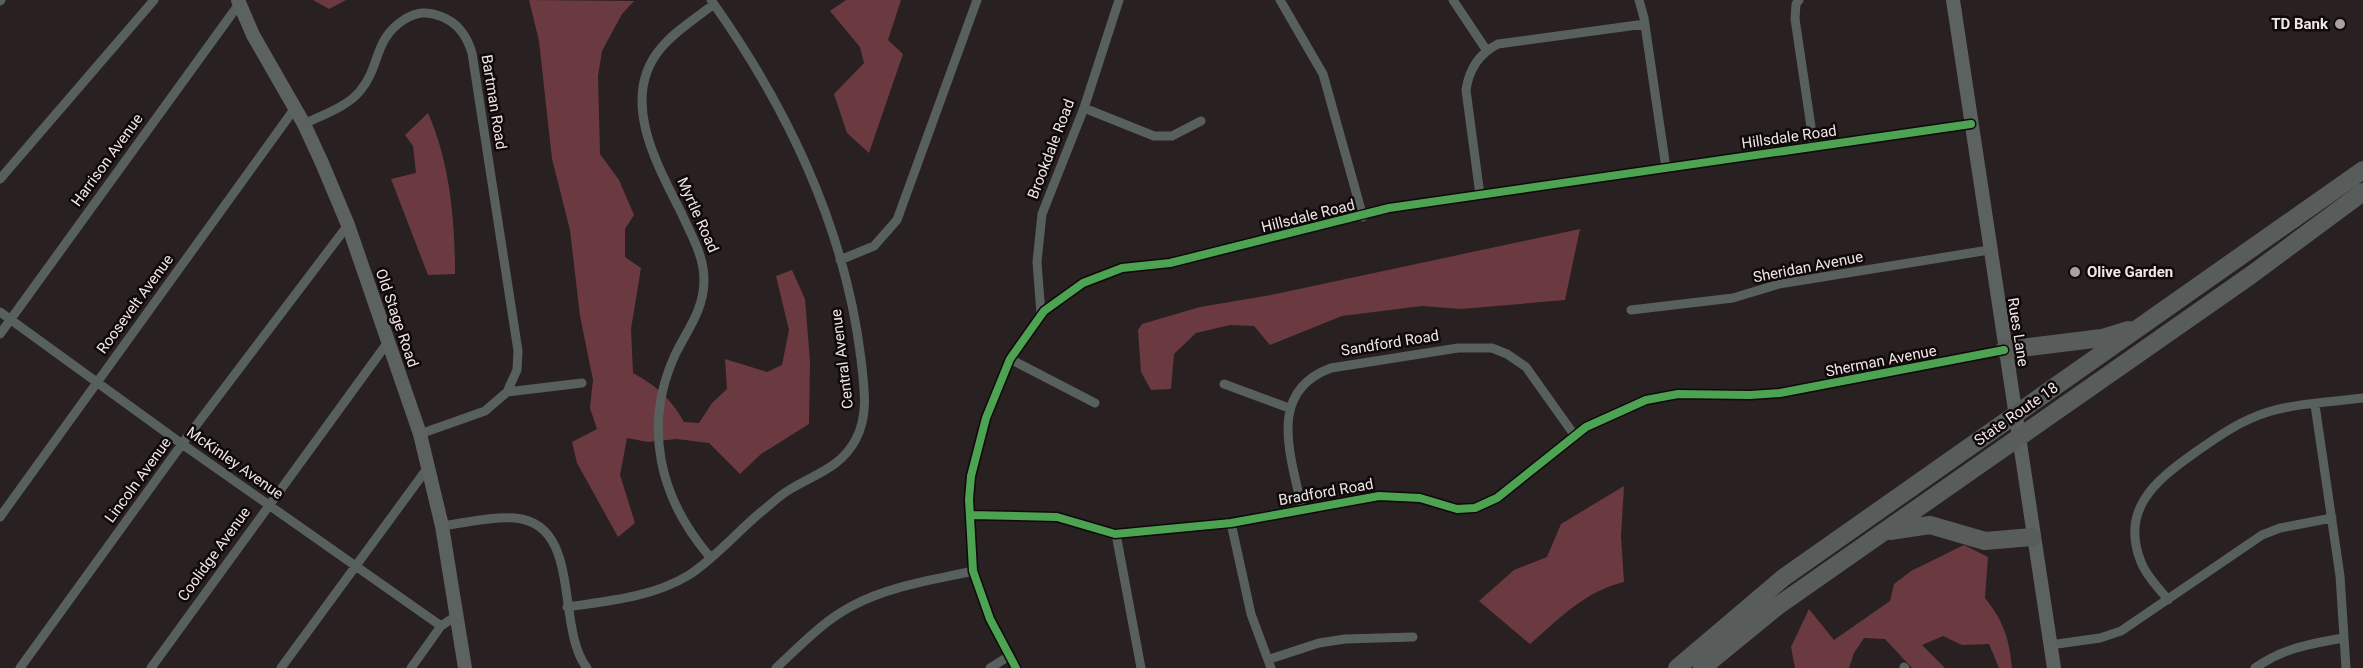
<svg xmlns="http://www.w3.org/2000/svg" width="2363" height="668" viewBox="0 0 2363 668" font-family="Roboto,sans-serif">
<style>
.forest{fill:#6b3a41}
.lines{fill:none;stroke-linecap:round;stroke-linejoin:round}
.street{stroke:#58605d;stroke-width:9}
.secondary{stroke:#5b6260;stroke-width:14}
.highway{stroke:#585c5b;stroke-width:18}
.cycleway-casing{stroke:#0f0909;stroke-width:11}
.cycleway{stroke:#4ca352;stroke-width:8}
.poi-dot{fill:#aba1a2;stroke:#0f0909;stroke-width:2}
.labels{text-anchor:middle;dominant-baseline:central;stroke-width:5;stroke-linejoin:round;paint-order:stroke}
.poi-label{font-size:15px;font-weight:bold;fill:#f1e6e7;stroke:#0f0909;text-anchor:end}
.street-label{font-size:15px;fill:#f1e6e7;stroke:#0f0909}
</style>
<rect width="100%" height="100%" fill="#282021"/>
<path class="forest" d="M 313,0 L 346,0 L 329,9 Z
M 529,0 L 634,1 L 622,14 L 602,51 L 598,76 L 600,154 L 619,180 L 634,215 L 625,229 L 625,257 L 641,268 L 631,329 L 633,373 C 656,385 672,400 684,422 L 699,423 L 712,403 L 727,389 L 725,359 L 767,372 L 782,365 L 789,330 L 776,276 L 792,270 L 805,299 L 810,362 L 809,424 L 761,454 L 740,474 L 709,443 L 677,439 L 648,442 L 627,438 L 620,475 L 635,523 L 618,537 L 577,463 L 572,442 L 597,429 L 590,408 L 593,380 L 580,316 L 570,230 L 552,159 L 539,41 Z
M 846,0 L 901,0 L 888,40 L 903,54 L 869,153 L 847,133 L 834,94 L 864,63 L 860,47 L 830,11 Z
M 428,113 C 450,163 455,220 455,274 L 428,275 L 391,179 L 416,173 L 413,146 L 405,135 Z
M 1580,229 L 1565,300 L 1461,309 L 1422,306 L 1342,316 L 1270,345 L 1254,326 L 1230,325 L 1196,333 L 1174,354 L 1171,389 L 1151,390 L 1141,372 L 1138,330 L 1142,324 L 1200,307 L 1271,295 Z
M 1624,486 L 1621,536 L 1624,582 C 1585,591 1559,619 1530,644 L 1479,601 L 1514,570 L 1547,557 L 1561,524 Z
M 1964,545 L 1988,557 L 1985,598 C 2004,622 2009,638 2012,668 L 1999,668 L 1989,644 L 1962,645 L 1943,636 L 1922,645 L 1945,668 L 1912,668 L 1885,639 L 1864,638 L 1854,653 L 1849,668 L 1795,668 L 1791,647 L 1809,609 L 1834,640 L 1890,601 L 1894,584 L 1911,571 Z"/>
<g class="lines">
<path class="street" d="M 1280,0 L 1323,74 L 1363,217
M 1453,0 L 1487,51
M 1639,0 L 1644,18 L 1666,168
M 1799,0 L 1796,4 L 1795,19 L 1814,147
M 0,1 L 1,0
M 1084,108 L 1154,136 L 1172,136 L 1201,121
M 304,124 C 322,115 347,107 360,91 C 381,66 373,39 405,19 C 417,12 427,11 440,16 C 457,22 467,36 472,53 L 518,351 L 517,370 L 507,392
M 0,179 L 154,0
M 1480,195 L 1466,90 C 1469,69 1480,53 1498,44 L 1645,24
M 840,260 L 874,246 L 897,220 L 977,0
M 1631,310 L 1733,298 L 1779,284 L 1989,250
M 0,312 L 182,444 L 441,626
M 1041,314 L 1037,262 L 1042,214 L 1084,108 L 1119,0
M 0,334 L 239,4
M 1010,359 L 1095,403
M 1224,384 L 1289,408
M 2315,405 L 2340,576 L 2346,668
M 420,434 L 485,411 L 507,392 L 582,383
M 1302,509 C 1292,458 1265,392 1331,368 L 1458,348 L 1492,348 L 1507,354 L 1526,367 L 1575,436
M 970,515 L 1057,517 L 1115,534 L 1231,523 L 1379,496 L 1420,498 L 1457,509 L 1475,508 L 1497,498 L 1586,427 L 1646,400 L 1678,394 L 1750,395 L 1780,393 L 2004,350
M 0,517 L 295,108
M 1231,523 L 1251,614 L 1271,668
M 442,526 C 465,523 492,516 515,518 C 583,524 555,627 587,668
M 1116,534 L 1141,668
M 710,557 C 660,499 642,427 675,355 C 687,330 704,310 704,280 C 704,255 691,235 681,212 C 656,163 619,97 661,48 C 675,31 696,18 714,4
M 2168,600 C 2159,588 2146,576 2141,562 C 2120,510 2155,481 2193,454 C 2217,437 2239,421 2268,412 C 2298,403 2332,402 2363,398
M 567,607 C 609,601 653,597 689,575 C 715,558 737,532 761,512 C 770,505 779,496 789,490 C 815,474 841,468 856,439 C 869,414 864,387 861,359 C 845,227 787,107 711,0
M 2050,645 L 2100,638 L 2121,631 L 2262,535 L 2280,528 L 2332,518
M 1270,659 L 1319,643 L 1345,639 L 1413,637
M 1904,667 L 1905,668
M 20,668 L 182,444 L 348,225
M 151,668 L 388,342
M 281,668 L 429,466
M 411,668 L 441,626 L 456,616
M 776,668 C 800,646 823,621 852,606 C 889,586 933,580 973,571
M 990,668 L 1009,656
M 1016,668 L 990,619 L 973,571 L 969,499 L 971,476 L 986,418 L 1010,359 L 1044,311 L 1083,283 L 1122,268 L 1170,263 L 1389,208 L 1971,124
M 2255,668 C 2283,648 2310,644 2343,638"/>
<path class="secondary" d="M 238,0 L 253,35 L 304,124 L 322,163 L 348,225 L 420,434 L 442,526 L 465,668
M 1953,0 L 2054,668"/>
<path class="highway" d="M 2004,350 L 2102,338 L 2128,330
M 1890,531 L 1930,525 L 1985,541 L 2032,537
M 1677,668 L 1783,578 L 2363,170
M 1702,668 L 1779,605 L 2251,275 L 2363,192"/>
<defs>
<path id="cycleway" d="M 970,515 L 1057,517 L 1115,534 L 1231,523 L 1379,496 L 1420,498 L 1457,509 L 1475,508 L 1497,498 L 1586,427 L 1646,400 L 1678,394 L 1750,395 L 1780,393 L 2004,350
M 1016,668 L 990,619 L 973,571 L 969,499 L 971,476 L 986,418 L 1010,359 L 1044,311 L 1083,283 L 1122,268 L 1170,263 L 1389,208 L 1971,124"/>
</defs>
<use href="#cycleway" class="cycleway-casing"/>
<use href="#cycleway" class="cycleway"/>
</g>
<g class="poi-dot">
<circle cx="2340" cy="24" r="6"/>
<circle cx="2075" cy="272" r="6"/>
</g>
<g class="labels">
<g class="poi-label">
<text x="2328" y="24">TD Bank</text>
<text x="2087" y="272" text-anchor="start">Olive Garden</text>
</g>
<g class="street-label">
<text transform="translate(494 102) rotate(81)">Bartman Road</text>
<text transform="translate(1789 137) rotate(-8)">Hillsdale Road</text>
<text transform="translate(1051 149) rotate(-69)">Brookdale Road</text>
<text transform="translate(107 160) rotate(-54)">Harrison Avenue</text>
<text transform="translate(698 215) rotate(66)">Myrtle Road</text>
<text transform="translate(1308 216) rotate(-14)">Hillsdale Road</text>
<text transform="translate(1808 267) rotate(-11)">Sheridan Avenue</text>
<text transform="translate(135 304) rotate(-54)">Roosevelt Avenue</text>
<text transform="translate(397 318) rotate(71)">Old Stage Road</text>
<text transform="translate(2018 332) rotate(81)">Rues Lane</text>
<text transform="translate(1390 343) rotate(-9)">Sandford Road</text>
<text transform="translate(842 359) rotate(-97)">Central Avenue</text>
<text transform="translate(1881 361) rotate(-11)">Sherman Avenue</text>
<text transform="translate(2016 414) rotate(-35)">State Route 18</text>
<text transform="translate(235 463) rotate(35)">McKinley Avenue</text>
<text transform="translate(138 480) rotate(-54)">Lincoln Avenue</text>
<text transform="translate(1326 492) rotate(-10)">Bradford Road</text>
<text transform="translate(214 554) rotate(-54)">Coolidge Avenue</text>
</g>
</g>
</svg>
